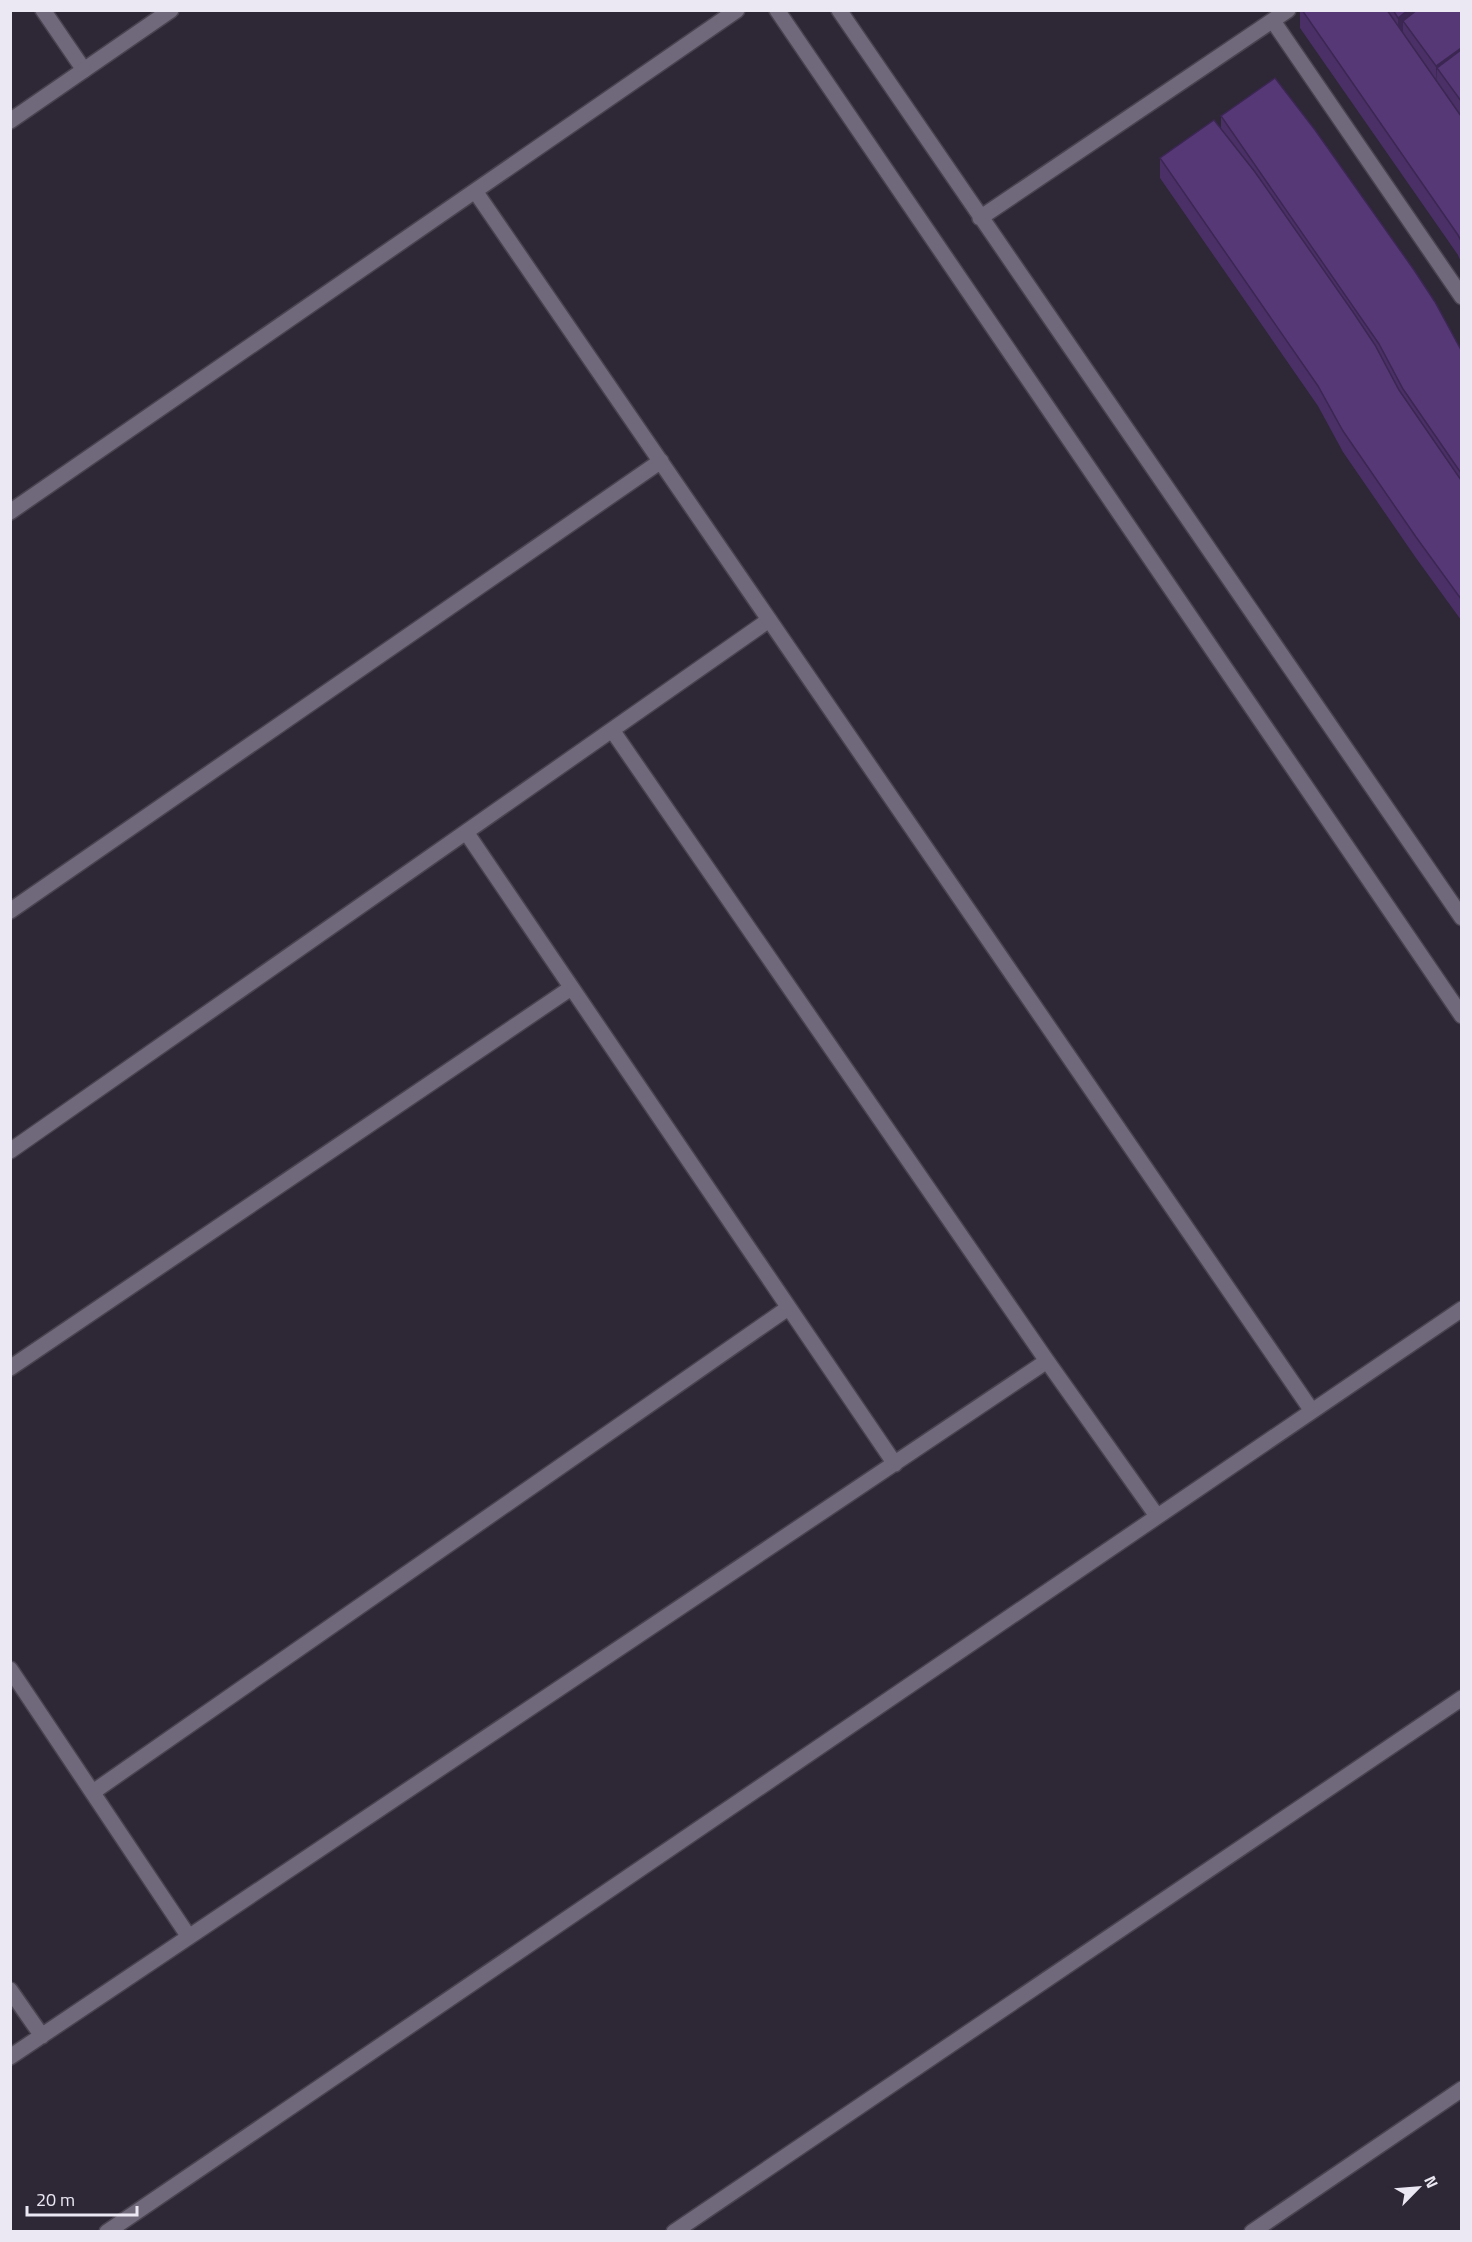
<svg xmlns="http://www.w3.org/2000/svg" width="1472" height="2242" viewBox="0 0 1472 2242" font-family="'Titillium Web',sans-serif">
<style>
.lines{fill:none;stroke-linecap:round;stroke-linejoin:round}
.service-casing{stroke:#494350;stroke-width:18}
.minor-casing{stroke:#494350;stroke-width:18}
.service{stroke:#70697b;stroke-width:15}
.minor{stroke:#70697b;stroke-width:15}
.wall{fill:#4a3066}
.shaded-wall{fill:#3c2753}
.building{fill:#563877;stroke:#3c2753;stroke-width:1.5}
</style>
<rect width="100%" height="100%" fill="#2d2736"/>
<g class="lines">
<defs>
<path id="service" d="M 43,10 L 84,70
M 612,730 L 1047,1361 L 1157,1516
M 466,832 L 895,1464
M 10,1151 L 769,620
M 10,1368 L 571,988
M 10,1669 L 189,1937
M 93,1792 L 788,1308
M 10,1990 L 42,2036
M 10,2057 L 1047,1361"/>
<path id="minor" d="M 777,10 L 1462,1016
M 839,10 L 1462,918
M 1273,21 L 1462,297
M 10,121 L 171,10
M 475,191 L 1312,1411
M 980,218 L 1288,10
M 10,512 L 737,10
M 10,911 L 661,461
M 107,2232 L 1462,1309
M 674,2232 L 1462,1698
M 1252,2232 L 1462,2089"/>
</defs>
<use href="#service" class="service-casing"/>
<use href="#minor" class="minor-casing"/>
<use href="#service" class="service"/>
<use href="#minor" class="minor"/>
</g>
<path class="wall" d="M 1300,10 L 1461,10 L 1461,262 L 1458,255 L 1300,28 Z
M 1221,116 L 1461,350 L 1461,620 L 1416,558 L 1343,452 L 1318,406 L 1160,178 L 1160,158 L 1221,128 Z"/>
<path class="shaded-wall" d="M 1408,10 L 1436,10 L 1403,21 L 1403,35 L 1398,38 L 1398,18 Z
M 1461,48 L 1461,69 L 1437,68 L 1436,87 L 1436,66 Z"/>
<path class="building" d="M 1302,10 L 1387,10 L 1461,116 L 1461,241 L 1458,235 Z
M 1393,10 L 1408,10 L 1398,18 Z
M 1417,10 L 1461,10 L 1461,48 L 1436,66 L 1403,21 Z
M 1461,50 L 1461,101 L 1437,68 Z
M 1275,78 L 1315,130 L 1414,270 L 1435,302 L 1461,350 L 1461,473 L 1403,389 L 1379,344 L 1221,116 Z
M 1214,120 L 1255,172 L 1353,312 L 1375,345 L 1399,390 L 1461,480 L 1461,599 L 1416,537 L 1343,431 L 1318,386 L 1160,158 Z"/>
<rect width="1472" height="2242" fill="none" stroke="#ece8f3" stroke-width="24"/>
<g transform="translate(1418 2188) rotate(65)" stroke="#2d2736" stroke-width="4.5" paint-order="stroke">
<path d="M0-4.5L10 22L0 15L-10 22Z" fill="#ece8f3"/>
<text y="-9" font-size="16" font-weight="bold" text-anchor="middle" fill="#ece8f3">N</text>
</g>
<path d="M27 2206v9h110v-9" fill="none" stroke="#ece8f3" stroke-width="3"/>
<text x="36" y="2206" font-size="18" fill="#ece8f3" stroke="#2d2736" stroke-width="4.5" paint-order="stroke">20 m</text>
</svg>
